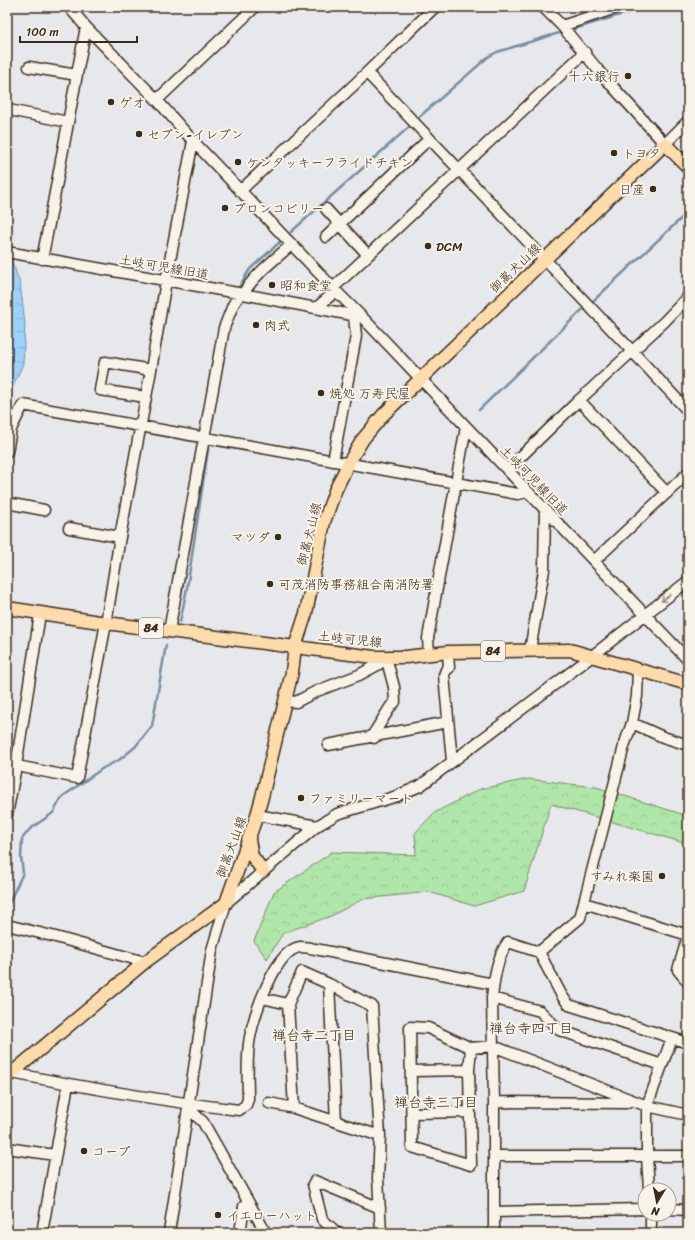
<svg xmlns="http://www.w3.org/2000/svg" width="695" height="1240" viewBox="0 0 695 1240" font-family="Sriracha,'Klee One',sans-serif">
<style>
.forest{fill:url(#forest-crowns);stroke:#768864}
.water{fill:url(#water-ripples);stroke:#768ea3}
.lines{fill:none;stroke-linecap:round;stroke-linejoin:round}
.stream{stroke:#768ea3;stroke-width:2.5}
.minor-casing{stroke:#3b2a1e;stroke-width:13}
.major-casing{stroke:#3b2a1e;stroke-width:15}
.minor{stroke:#f7f3e8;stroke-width:10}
.major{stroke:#fcdcac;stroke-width:12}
.oneway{stroke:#998e83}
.poi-dot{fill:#3b2a1e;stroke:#f7f3e8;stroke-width:1.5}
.labels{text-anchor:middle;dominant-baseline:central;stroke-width:4;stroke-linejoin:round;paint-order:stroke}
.shield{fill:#f7f3e8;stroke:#73665b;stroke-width:1}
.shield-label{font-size:12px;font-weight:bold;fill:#3b2a1e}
.poi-label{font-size:13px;fill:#3b2a1e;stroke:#f7f3e8;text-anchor:start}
.street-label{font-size:13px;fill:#3b2a1e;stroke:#f7f3e8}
.neighbourhood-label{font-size:14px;fill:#3b2a1e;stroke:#f7f3e8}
</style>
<defs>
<pattern id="forest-crowns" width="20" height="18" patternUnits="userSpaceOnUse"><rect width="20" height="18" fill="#b0e6a9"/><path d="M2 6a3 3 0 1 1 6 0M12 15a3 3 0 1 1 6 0" fill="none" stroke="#98c591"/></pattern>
<pattern id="water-ripples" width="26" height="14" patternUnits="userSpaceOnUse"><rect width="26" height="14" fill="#9dd1fb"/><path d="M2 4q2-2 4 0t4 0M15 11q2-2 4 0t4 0" fill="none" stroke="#88b4d7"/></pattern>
</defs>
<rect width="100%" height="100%" fill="#e7e8ec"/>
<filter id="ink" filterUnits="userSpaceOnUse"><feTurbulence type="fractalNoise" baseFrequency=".025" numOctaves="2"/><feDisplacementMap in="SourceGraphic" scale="8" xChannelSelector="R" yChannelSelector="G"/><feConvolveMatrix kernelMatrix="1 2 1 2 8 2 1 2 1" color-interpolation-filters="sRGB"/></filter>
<g filter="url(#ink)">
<path class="forest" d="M 528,779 L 596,787 L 688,816 L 688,844 L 551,804 L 524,891 L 474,906 L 429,892 L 363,899 L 331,916 L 283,933 L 267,959 L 254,941 L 274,892 L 332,852 L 416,855 L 415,833 L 434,813 L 480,789 Z"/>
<path class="water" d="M 7,248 L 20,283 L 25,323 L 23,364 L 7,399 Z"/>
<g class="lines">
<path class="stream" d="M 574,29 L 646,7
M 418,118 L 488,57 L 497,52 L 559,33
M 291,232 L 409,127
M 239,287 L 250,269 L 280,242
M 592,302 L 688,212
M 479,410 L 582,310
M 180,622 L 187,588 L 209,443
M 7,907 L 23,873 L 21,857 L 22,839 L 30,829 L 53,813 L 62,797 L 103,768 L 119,760 L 135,747 L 152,726 L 166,645"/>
<defs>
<path id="minor" d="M 69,7 L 86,27 L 157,100 L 193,141 L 336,291 L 362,317 L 688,660
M 543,7 L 562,26 L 603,76 L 665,144 L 688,121
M 562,26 L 619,7
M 29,67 L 77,75
M 367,73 L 632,351 L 688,411
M 157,100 L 255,7
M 9,110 L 68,122
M 240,191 L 355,84 L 435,7
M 326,209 L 368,255
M 326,237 L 429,139
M 7,252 L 243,294 L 362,317
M 42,259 C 58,181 71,104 86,27
M 333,288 L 585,52
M 243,294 C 255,274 274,260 291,245
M 316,308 L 336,291
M 146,397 L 100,390 L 105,362 L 151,370
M 579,400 L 667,493
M 7,452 L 11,429 L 23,405 L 518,494 L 528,492
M 333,461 L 356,336 L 354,316
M 507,470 L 577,402 L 664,322 L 688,297
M 7,503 L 44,510
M 69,528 L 120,537
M 594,561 L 688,473
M 169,631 L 224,328 L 233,305 L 240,294
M 530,650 L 544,570 L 545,510
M 448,652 L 449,668 L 446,670 L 444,675 L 452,761
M 429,654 L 428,638 L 466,427
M 285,701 L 296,702 L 317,691 L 359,675 L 379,664 L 386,657 L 394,687 L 395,702 L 391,706 L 374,733 L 374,738
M 632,723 L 663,737 L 688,745
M 328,745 L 448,722
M 7,764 L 77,778 L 106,623 L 120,537 L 151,370 L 166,281 L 193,141
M 7,815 L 16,766 L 40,614
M 257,815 L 317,826
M 584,903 L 688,935
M 7,925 L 52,936 L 145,962
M 688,936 L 678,970 L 688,982
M 539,952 L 580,918 L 624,746 L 632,723 L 637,696 L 638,669
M 329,984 L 336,1121
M 262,998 L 288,1004
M 492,998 L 540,1011 L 559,1030 L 662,1065
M 471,1048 L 469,1070 L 471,1165 L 412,1147 L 410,1027 L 428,1028 L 471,1048 L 493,1046 L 629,1099 L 626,1103 L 494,1102
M 412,1071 L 469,1070
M 12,1073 C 87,1088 163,1101 239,1110 L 246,1105 L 248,1099 C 248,1079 246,1057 250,1037 C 254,1016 275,950 300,947 C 305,947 311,948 315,949 L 493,984
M 629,1099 L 647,1106 L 688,1115
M 269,1103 L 294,1108 L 380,1136
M 294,1108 L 288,1004 L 302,972 L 329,984 L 372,1006 L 380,1136 L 378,1178 L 381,1233
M 189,1109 L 203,1122 L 266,1233
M 412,1113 L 470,1112
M 7,1148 L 55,1155
M 494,1156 L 688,1156
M 649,1190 L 647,1156 L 647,1106 L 672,1038
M 669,1209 L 688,1210
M 494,1212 L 645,1209
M 651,1214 L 651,1233
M 42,1233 L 68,1084
M 169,1233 L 212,950 L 226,903 L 317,826 L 337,814 L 394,797 L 420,786 L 587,660 L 688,581
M 240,1233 L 244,1206 L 248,1202
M 337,1233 L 322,1219 L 313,1184 L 315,1181 L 380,1208
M 494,1233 L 494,1102 L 492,998 C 494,979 497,957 508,942 L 539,952 L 562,996 L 569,1005 L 688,1043"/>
<path id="major" d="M 7,608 L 106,623 L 374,657 L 406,657 L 448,652 L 570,650 L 688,684
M 249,840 L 252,856 L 263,871
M 7,1077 L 145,962 L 226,903 L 257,815 L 262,797 L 292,672 L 295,647 L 306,613 L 324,522 L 335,491 L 348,464 L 363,439 L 383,415 L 665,144 L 688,167"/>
</defs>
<use href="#minor" class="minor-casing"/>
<use href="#major" class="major-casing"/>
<use href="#minor" class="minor"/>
<use href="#major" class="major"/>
</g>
<defs><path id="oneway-shaft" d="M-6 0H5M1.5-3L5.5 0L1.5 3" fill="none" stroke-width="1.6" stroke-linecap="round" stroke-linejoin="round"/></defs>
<use class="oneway" href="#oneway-shaft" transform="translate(666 598) rotate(143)"/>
</g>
<g class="poi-dot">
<circle cx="628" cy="76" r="4"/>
<circle cx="111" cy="102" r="4"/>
<circle cx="139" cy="134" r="4"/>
<circle cx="614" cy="153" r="4"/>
<circle cx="238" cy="162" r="4"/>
<circle cx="653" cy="189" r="4"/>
<circle cx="225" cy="208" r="4"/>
<circle cx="428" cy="246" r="4"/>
<circle cx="272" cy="285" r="4"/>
<circle cx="256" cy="325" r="4"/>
<circle cx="321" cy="393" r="4"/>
<circle cx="278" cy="537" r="4"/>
<circle cx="270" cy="584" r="4"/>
<circle cx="301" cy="798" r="4"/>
<circle cx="662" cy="876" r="4"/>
<circle cx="84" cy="1151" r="4"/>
<circle cx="218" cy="1215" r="4"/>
</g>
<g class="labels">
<g class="shield">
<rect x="139" y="618" width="24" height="20" rx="3"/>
<rect x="481" y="641" width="24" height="20" rx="3"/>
</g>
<g class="shield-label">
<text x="151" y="628">84</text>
<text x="493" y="651">84</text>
</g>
<g class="poi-label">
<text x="620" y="76" text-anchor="end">十六銀行</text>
<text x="119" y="102">ゲオ</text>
<text x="147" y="134">セブン-イレブン</text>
<text x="622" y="153">トヨタ</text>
<text x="246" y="162">ケンタッキーフライドチキン</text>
<text x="645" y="189" text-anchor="end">日産</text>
<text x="233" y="208">ブロンコビリー</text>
<text x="436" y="246">DCM</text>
<text x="280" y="285">昭和食堂</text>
<text x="264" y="325">肉式</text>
<text x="329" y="393">焼処 万寿民屋</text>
<text x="270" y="537" text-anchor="end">マツダ</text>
<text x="278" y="584">可茂消防事務組合南消防署</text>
<text x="309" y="798">ファミリーマート</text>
<text x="654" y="876" text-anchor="end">すみれ楽園</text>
<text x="92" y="1151">コープ</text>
<text x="226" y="1215">イエローハット</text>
</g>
<g class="street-label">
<text transform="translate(164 267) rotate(10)">土岐可児線旧道</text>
<text transform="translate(515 268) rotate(-44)">御嵩犬山線</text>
<text transform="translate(534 480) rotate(46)">土岐可児線旧道</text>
<text transform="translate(309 534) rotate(-76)">御嵩犬山線</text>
<text transform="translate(350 639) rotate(6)">土岐可児線</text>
<text transform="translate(231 847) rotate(-70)">御嵩犬山線</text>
</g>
<g class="neighbourhood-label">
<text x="531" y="1028">禅台寺四丁目</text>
<text x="314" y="1035">禅台寺二丁目</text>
<text x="436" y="1102">禅台寺三丁目</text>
</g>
</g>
<rect width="695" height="1240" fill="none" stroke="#f7f3e8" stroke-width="24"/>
<rect x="12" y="12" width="671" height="1216" fill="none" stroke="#3b2a1e" stroke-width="1.5" filter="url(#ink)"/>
<g transform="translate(657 1202) rotate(190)"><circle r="19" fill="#f7f3e8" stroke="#aca397"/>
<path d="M0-3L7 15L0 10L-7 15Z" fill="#3b2a1e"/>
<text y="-6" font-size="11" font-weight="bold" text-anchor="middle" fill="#3b2a1e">N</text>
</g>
<path d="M20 36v6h117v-6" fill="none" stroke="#3b2a1e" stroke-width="2"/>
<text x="26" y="36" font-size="12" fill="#3b2a1e" stroke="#f7f3e8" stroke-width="3" paint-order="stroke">100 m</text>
</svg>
